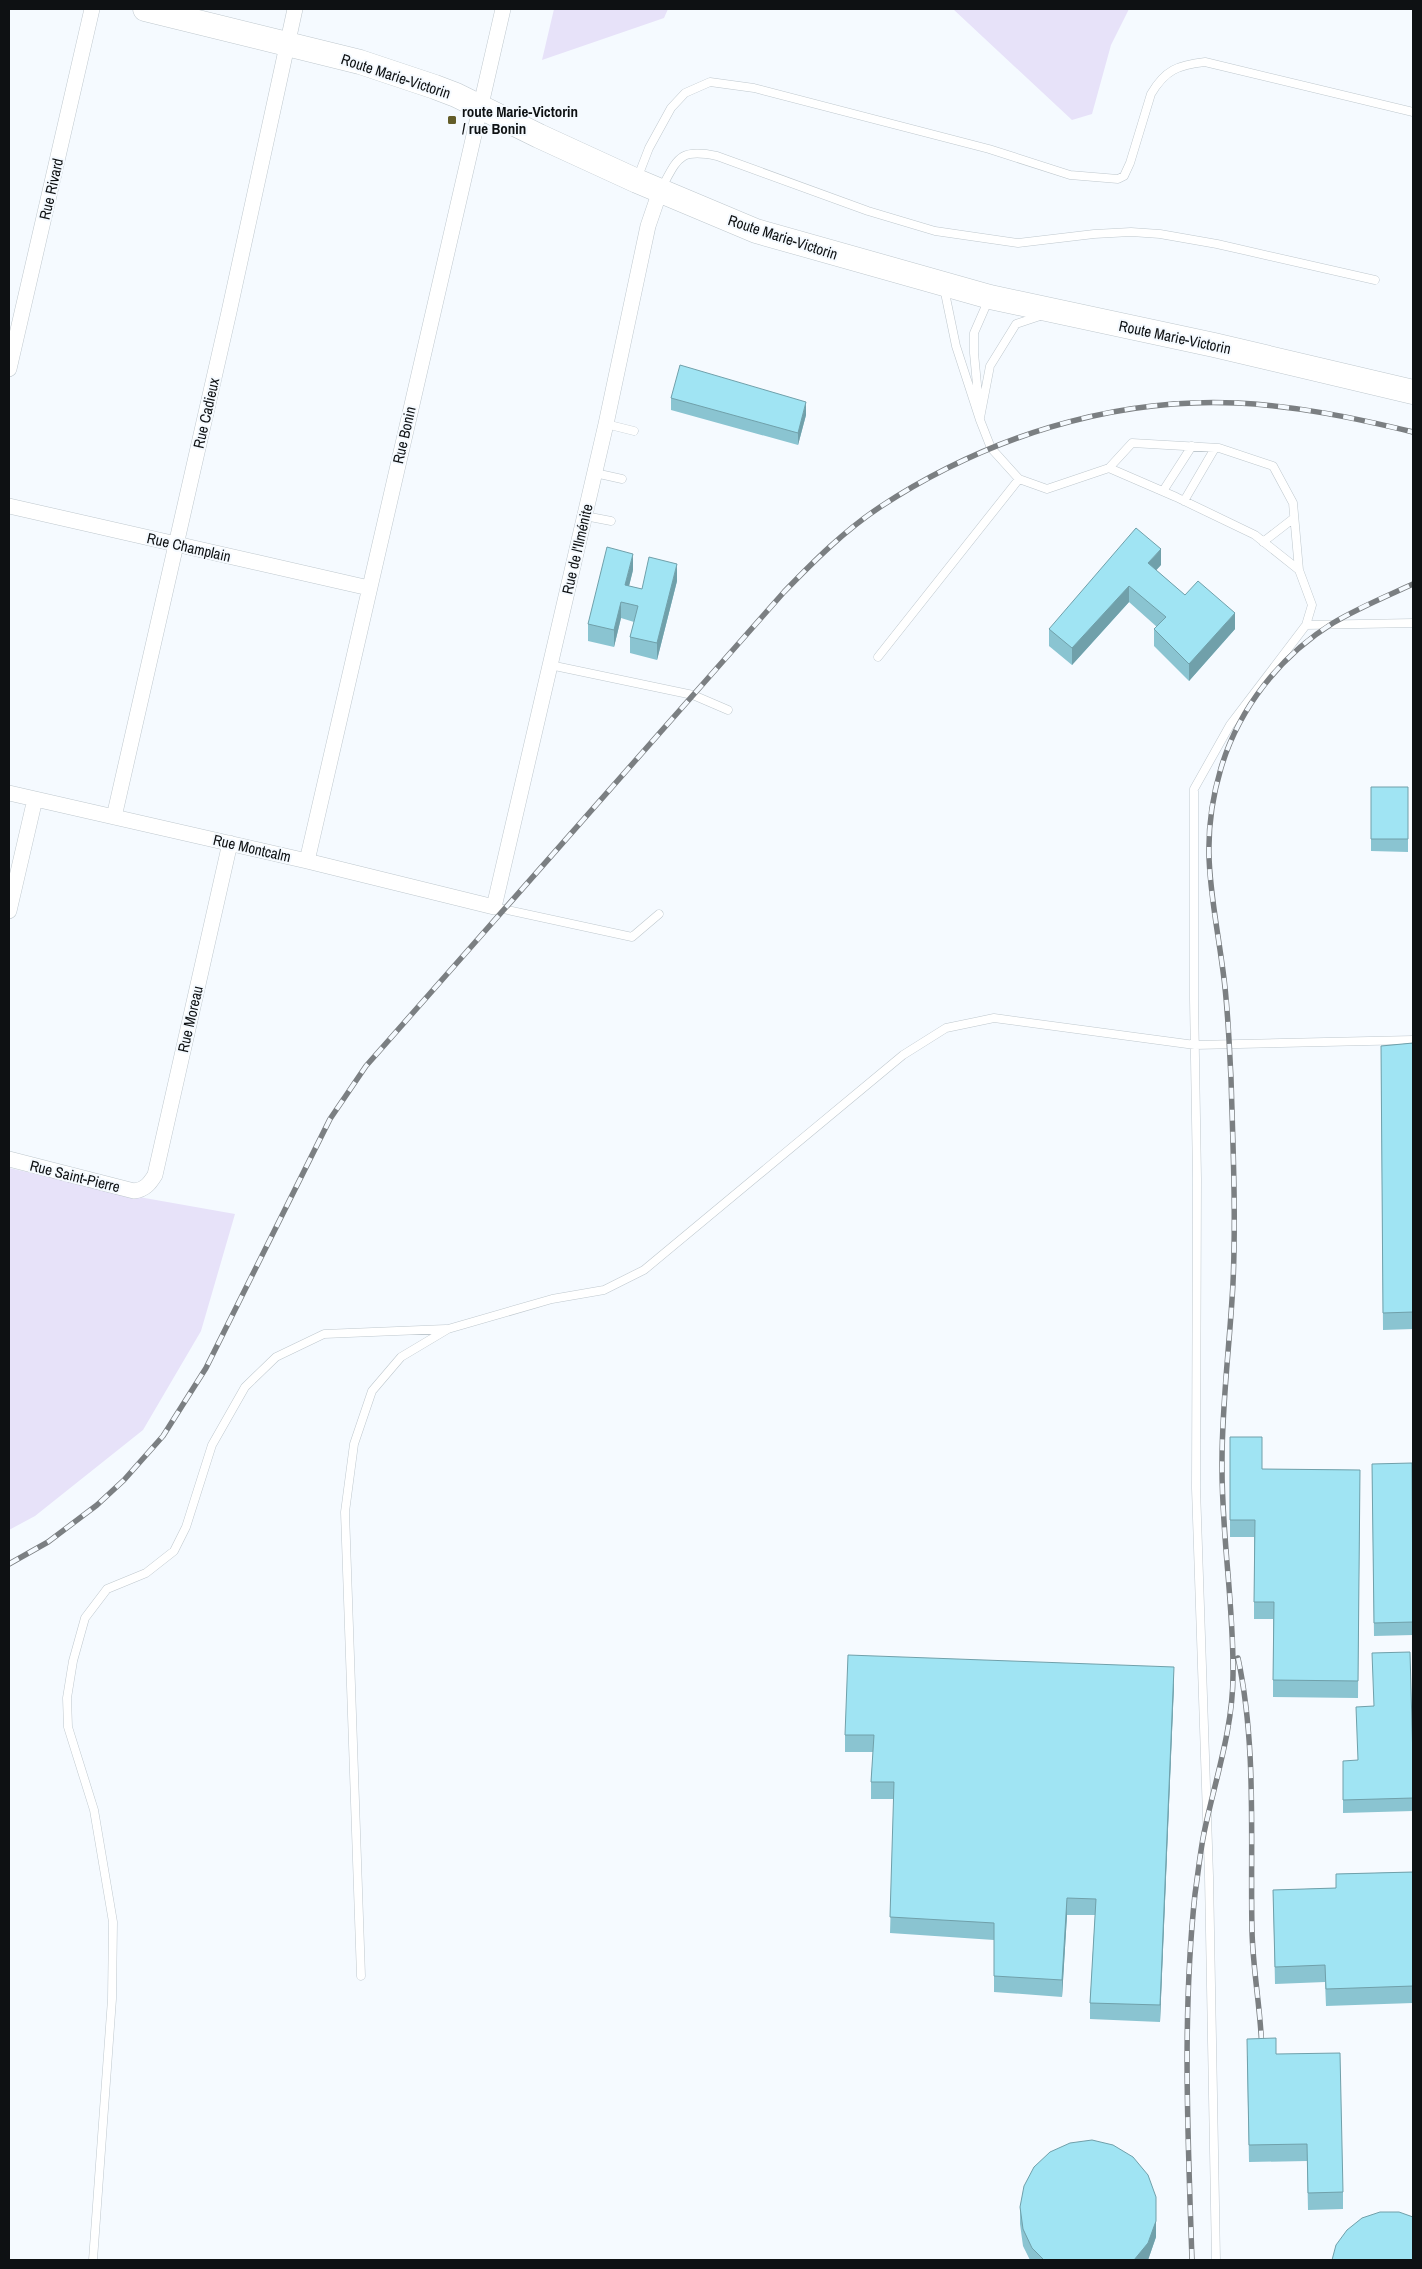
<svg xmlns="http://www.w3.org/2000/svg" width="1422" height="2269" viewBox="0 0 1422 2269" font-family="'Archivo Narrow',sans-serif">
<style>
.green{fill:#e7e2f9}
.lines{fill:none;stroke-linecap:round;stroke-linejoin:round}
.lane-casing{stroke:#bfc8ce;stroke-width:9}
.street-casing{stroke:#bfc8ce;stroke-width:16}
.primary-casing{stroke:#bfc8ce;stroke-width:25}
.lane{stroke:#fff;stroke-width:8}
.street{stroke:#fff;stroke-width:15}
.primary{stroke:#fff;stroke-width:24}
.rail-casing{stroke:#7b7f82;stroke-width:5.5}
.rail{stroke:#f5faff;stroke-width:4;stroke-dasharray:11;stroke-linecap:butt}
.wall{fill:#8ac4d1}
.shaded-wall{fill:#70a0aa}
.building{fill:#a0e4f3;stroke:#70a0aa}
.poi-dot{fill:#635d29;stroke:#f5faff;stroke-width:2}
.labels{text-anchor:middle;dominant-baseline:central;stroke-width:4;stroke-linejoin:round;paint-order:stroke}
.street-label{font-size:15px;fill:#0e1113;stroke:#f5faff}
.poi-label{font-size:15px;font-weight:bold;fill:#0e1113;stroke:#f5faff;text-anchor:start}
</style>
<rect width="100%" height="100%" fill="#f5faff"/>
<path class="green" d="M 554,9 L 668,9 L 664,18 L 542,60 Z
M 953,9 L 1129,9 L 1111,45 L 1092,114 L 1072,120 Z
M 9,1168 L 139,1197 L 235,1214 L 201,1331 L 143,1430 L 35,1516 L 9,1530 Z"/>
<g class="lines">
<defs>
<path id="lane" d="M 637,179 L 649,148 L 671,108 L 685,93 L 710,82 L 754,88 L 989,149 L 1070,175 L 1118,179 L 1124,176 L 1130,163 L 1151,94 C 1165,70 1178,65 1205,62 L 1413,112
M 661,189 C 678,158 679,148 717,156 L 868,211 L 935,231 L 1018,243 L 1094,234 L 1131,232 L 1160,234 L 1217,244 L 1375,280
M 944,288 L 956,346 L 980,420 L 991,448 L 1019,479 L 1047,489 L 1109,468 L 1132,443 L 1219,448 L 1273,466 L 1293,503 L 1299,570 L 1312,605 L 1306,625 L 1230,725 L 1194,789 L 1194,999 L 1197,1178 L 1196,1488 L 1209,1876 L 1216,2260
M 979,406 L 974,353 L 974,333 L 988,301
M 980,418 L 990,366 L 1016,324 L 1040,316
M 606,424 L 634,431
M 1109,468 L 1176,497 L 1255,535 L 1299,570
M 595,473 L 622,479
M 1163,491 L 1192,446
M 1184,501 L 1215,448
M 585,516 L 611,521
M 1263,542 L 1294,518
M 1306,625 L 1413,623
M 878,657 L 1019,479
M 550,665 L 693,695 L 728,710
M 494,907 L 632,937 L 659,914
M 361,1976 L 345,1512 L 354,1444 L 372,1391 L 401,1357 L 448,1329 L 552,1299 L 604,1290 L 644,1270 L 903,1055 L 946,1028 L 994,1018 L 1195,1045 L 1413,1040
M 93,2260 L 112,1999 L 113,1922 L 94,1810 L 68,1727 L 67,1698 L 73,1661 L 85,1618 L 107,1589 L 146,1573 L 174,1551 L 186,1527 L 212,1445 L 245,1387 L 276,1357 L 324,1334 L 446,1329"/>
<path id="street" d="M 9,369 L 92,9
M 9,506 L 369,588
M 9,793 L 307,861 L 494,907 L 606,424 L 648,226 L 660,191
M 114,817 L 229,312 L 295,9
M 307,861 L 503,9
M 9,911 L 35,799
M 9,1159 L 134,1191 C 145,1190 150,1183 155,1175 L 230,843"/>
<path id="primary" d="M 145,9 L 360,62 L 435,87 L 456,95 L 539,136 L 637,181 L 756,231 L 990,297 L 1214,345 L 1413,392"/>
</defs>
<use href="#lane" class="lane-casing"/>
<use href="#street" class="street-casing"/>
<use href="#primary" class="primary-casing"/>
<use href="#lane" class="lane"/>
<use href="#street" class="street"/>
<use href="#primary" class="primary"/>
<defs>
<path id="rail" d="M 9,1564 L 48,1542 L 97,1505 L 124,1480 L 163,1436 L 206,1368 L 330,1119 L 366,1066 L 784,592 C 814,561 844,531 880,507 C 985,438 1112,397 1238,403 C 1298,406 1355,418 1413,432
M 1238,1658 C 1257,1747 1250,1841 1252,1931 C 1253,1972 1261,2011 1262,2052
M 1192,2260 C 1188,2139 1182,2015 1195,1894 C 1198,1874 1200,1853 1204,1833 C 1215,1780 1233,1729 1233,1675 C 1234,1604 1221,1533 1222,1461 C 1222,1402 1230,1342 1233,1283 C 1236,1215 1233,1146 1231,1078 C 1229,1042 1228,1006 1223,971 C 1213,895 1198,845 1221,768 C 1239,708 1280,656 1333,623 C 1358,608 1387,596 1413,584"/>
</defs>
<use href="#rail" class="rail-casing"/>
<use href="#rail" class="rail"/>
</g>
<path class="wall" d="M 671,398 L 806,415 L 798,445 L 671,410 Z
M 1161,565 L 1156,570 L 1185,595 L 1235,629 L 1189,681 L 1154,646 L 1154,629 L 1157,627 L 1129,602 L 1072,665 L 1049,646 L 1049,629 Z
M 633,570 L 629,586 L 642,589 L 677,581 L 657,660 L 630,653 L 630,637 L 634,622 L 621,618 L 614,647 L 588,641 L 588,624 Z
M 1371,787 L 1408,787 L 1408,852 L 1371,851 Z
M 1413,1043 L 1413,1329 L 1383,1330 L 1381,1046 Z
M 1230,1437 L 1262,1469 L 1360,1470 L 1358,1698 L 1273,1697 L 1273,1619 L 1254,1619 L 1254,1537 L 1230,1537 Z
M 1372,1464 L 1413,1588 L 1413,1635 L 1374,1636 Z
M 1174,1684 L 1160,2022 L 1090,2019 L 1090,2003 L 1095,1915 L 1067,1915 L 1062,1997 L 994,1992 L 994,1940 L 890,1933 L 894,1799 L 871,1799 L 871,1782 L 873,1752 L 845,1752 L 845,1735 Z
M 1343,1761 L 1413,1761 L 1413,1811 L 1343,1813 Z
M 1413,1872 L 1413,2003 L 1326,2006 L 1325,1982 L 1275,1984 L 1273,1890 L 1336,1888 L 1336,1874 Z
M 1276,2054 L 1343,2192 L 1343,2209 L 1308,2210 L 1307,2161 L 1249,2162 L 1247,2056 Z
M 1020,2207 L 1156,2237 L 1148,2260 L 1030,2260 L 1023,2246 L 1020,2224 Z"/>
<path class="shaded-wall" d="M 806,402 L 806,415 L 798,445 L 798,433 Z
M 1161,549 L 1161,565 L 1148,579 L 1148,563 Z
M 633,554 L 633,570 L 625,602 L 625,585 Z
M 677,564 L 677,581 L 657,660 L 657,643 Z
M 1129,586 L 1129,602 L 1072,665 L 1072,648 Z
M 621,602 L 621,618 L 614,647 L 614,630 Z
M 1235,613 L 1235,629 L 1189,681 L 1189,664 Z
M 1174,1667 L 1174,1684 L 1160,2022 L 1160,2005 Z
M 1067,1898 L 1067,1915 L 1062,1997 L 1062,1980 Z
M 1156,2221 L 1156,2237 L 1148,2260 L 1134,2260 Z"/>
<path class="building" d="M 680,365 L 806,402 L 798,433 L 671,398 Z
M 1136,528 L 1161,549 L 1148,563 L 1185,595 L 1198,581 L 1235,613 L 1189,664 L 1154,629 L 1166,617 L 1129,586 L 1072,648 L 1049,629 Z
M 607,547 L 633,554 L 625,585 L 642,589 L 649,557 L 677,564 L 657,643 L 630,637 L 638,606 L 621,602 L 614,630 L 588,624 Z
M 1371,787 L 1408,787 L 1408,839 L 1371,839 Z
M 1413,1043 L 1413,1312 L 1383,1313 L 1381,1046 Z
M 1230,1437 L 1262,1437 L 1262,1469 L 1360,1470 L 1358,1681 L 1273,1680 L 1274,1602 L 1254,1602 L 1255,1520 L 1230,1520 Z
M 1412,1463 L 1413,1622 L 1374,1623 L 1372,1464 Z
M 1410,1652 L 1413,1761 L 1413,1798 L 1343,1800 L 1343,1761 L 1358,1760 L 1356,1707 L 1374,1706 L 1372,1653 Z
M 848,1655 L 1174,1667 L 1160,2005 L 1090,2003 L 1096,1899 L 1067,1898 L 1062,1980 L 994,1976 L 994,1923 L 890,1917 L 894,1782 L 871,1782 L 874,1735 L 845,1735 Z
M 1413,1872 L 1413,1986 L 1326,1989 L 1325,1965 L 1275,1967 L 1273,1890 L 1336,1888 L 1336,1874 Z
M 1276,2038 L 1276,2054 L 1340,2053 L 1343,2192 L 1308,2193 L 1307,2144 L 1249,2145 L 1247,2039 Z
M 1092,2140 L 1113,2145 L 1133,2157 L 1148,2175 L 1156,2197 L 1156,2221 L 1148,2243 L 1134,2260 L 1044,2260 L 1032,2248 L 1023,2229 L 1020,2207 L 1024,2186 L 1034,2167 L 1050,2152 L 1070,2143 Z
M 1380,2212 L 1399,2212 L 1413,2217 L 1413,2260 L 1332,2260 L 1336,2245 L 1347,2230 L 1362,2218 Z"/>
<rect class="poi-dot" x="447" y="115" width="10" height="10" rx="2.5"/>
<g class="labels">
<g class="street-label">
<text transform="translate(396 76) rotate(18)">Route Marie-Victorin</text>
<text transform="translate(51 189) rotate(-77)">Rue Rivard</text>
<text transform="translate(783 237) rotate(18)">Route Marie-Victorin</text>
<text transform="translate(1175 337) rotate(12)">Route Marie-Victorin</text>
<text transform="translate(206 413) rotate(-77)">Rue Cadieux</text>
<text transform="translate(404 435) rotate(-77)">Rue Bonin</text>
<text transform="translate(189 547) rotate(13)">Rue Champlain</text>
<text transform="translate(577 549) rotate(-77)">Rue de l'Ilménite</text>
<text transform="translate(252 848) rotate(13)">Rue Montcalm</text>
<text transform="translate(190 1019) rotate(-77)">Rue Moreau</text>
<text transform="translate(75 1176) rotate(14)">Rue Saint-Pierre</text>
</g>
<g class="poi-label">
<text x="462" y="111">route Marie-Victorin<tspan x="462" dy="17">/ rue Bonin</tspan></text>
</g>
</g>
<rect width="1422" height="2269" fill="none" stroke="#0e1113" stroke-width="20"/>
</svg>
